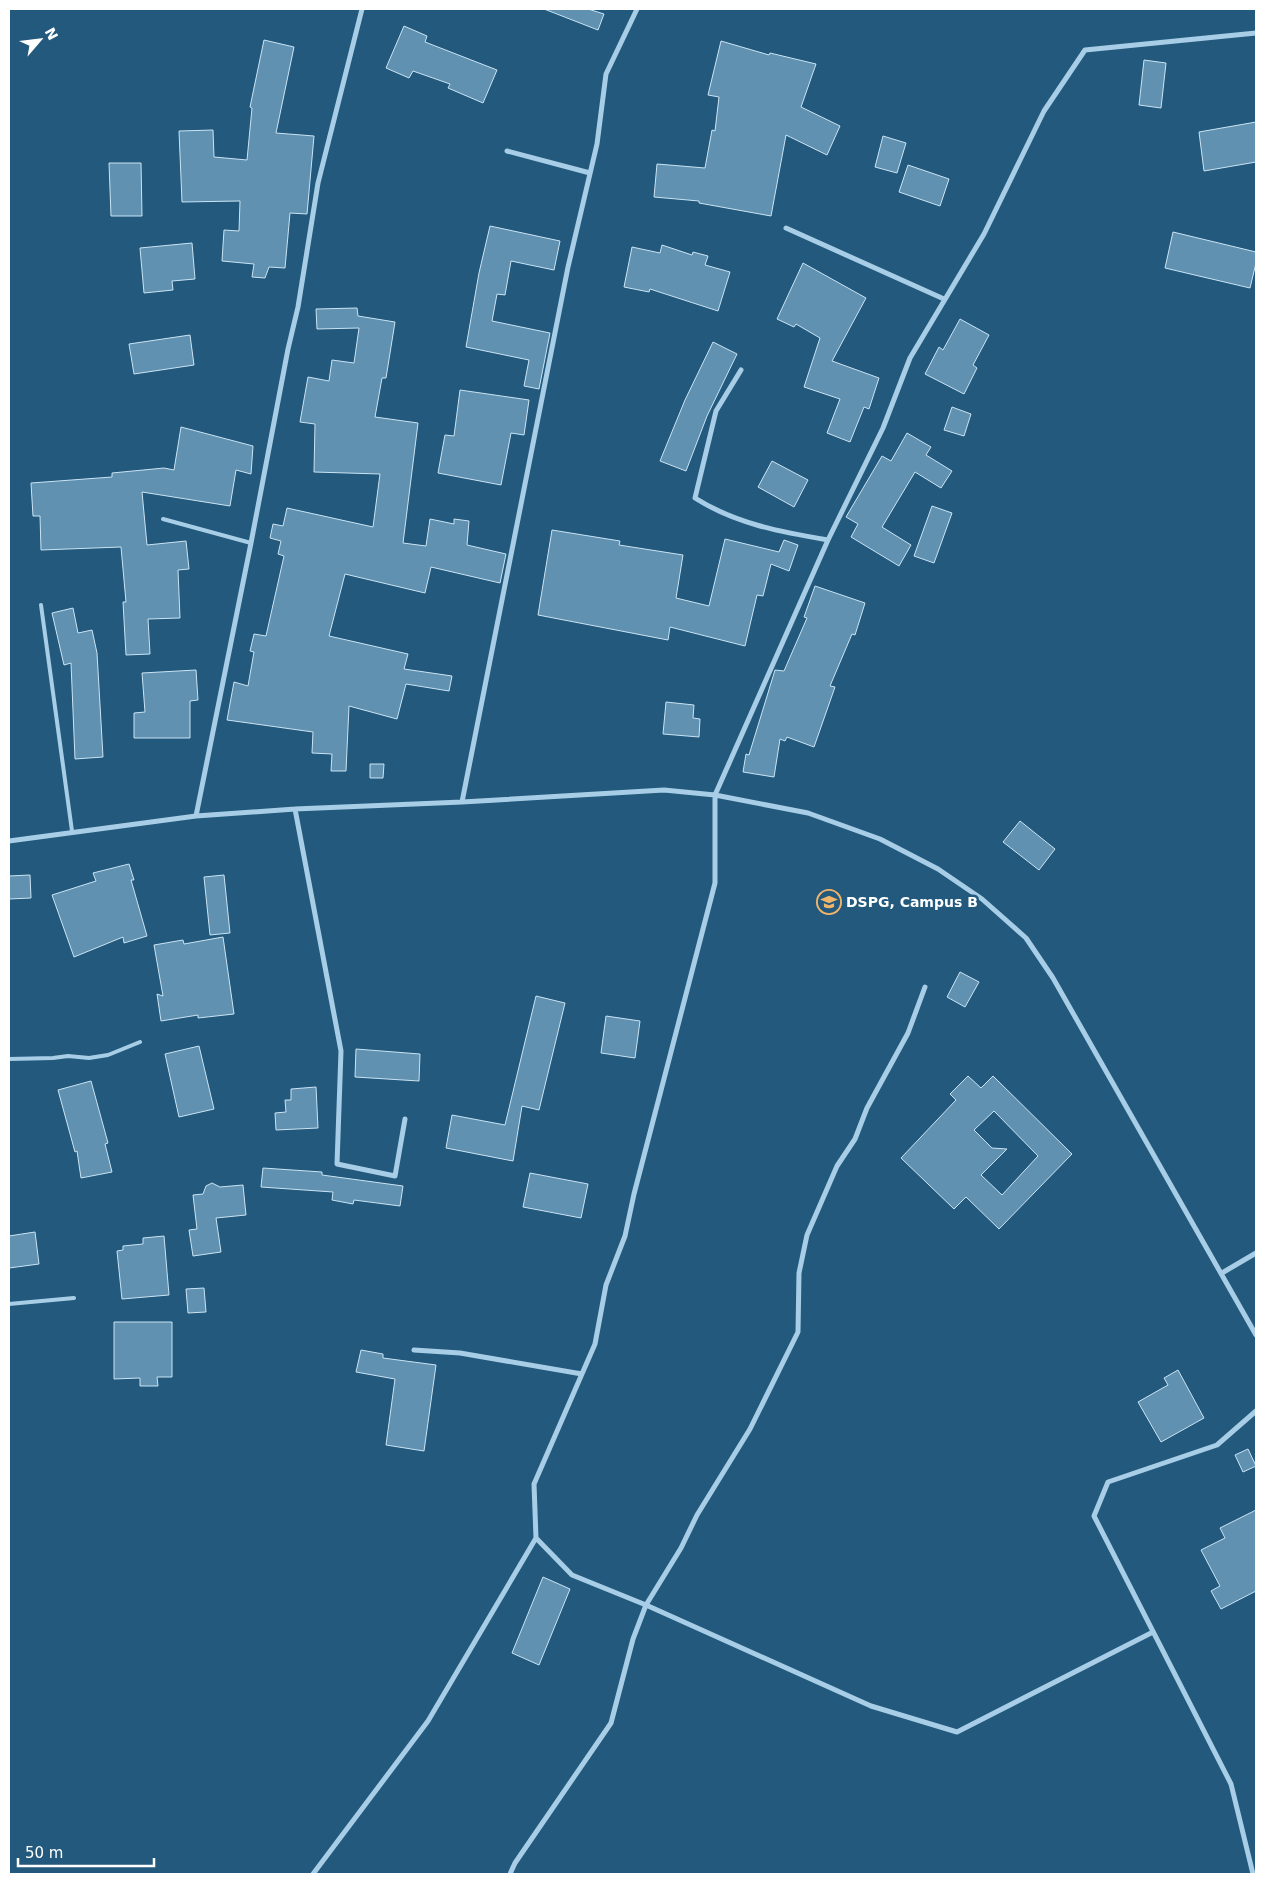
<svg xmlns="http://www.w3.org/2000/svg" width="1265" height="1883" viewBox="0 0 1265 1883" font-family="'DejaVu Sans',sans-serif">
<style>
.building{fill:#6091b0;stroke:#cae4f4;fill-rule:evenodd}
.lines{fill:none;stroke-linecap:round;stroke-linejoin:round}
.service{stroke:#a7cee6;stroke-width:4}
.minor{stroke:#a7cee6;stroke-width:5}
.labels{text-anchor:middle;dominant-baseline:central;stroke-width:5;stroke-linejoin:round;paint-order:stroke}
.poi-label{font-size:14px;font-weight:bold;fill:#fff;stroke:#23597d;text-anchor:start}
</style>
<rect width="100%" height="100%" fill="#23597d"/>
<path class="building" d="M 544,9 L 588,9 L 604,14 L 598,30 Z
M 404,26 L 427,36 L 425,42 L 497,70 L 483,103 L 448,88 L 450,84 L 413,71 L 409,78 L 386,68 Z
M 264,40 L 294,47 L 276,133 L 314,136 L 307,214 L 290,213 L 285,268 L 269,267 L 265,278 L 252,277 L 254,264 L 222,261 L 224,230 L 239,231 L 240,201 L 182,202 L 179,131 L 213,130 L 214,157 L 247,160 L 252,108 L 250,107 Z
M 721,41 L 769,55 L 770,53 L 816,64 L 801,107 L 840,126 L 827,155 L 786,135 L 771,216 L 699,203 L 699,201 L 654,197 L 657,164 L 705,168 L 712,130 L 715,131 L 719,97 L 708,95 Z
M 1144,60 L 1166,63 L 1161,108 L 1139,105 Z
M 1256,122 L 1256,162 L 1204,171 L 1199,132 Z
M 883,136 L 906,143 L 897,173 L 875,167 Z
M 109,163 L 141,163 L 142,216 L 111,216 Z
M 908,165 L 949,179 L 940,206 L 899,192 Z
M 490,226 L 560,241 L 554,270 L 511,261 L 505,295 L 497,294 L 492,321 L 550,333 L 539,389 L 524,386 L 529,360 L 466,347 L 479,273 Z
M 1173,232 L 1256,252 L 1256,263 L 1250,288 L 1165,268 Z
M 192,243 L 195,279 L 172,281 L 173,290 L 144,293 L 140,248 Z
M 662,245 L 692,255 L 693,252 L 708,256 L 705,265 L 730,272 L 718,311 L 650,289 L 649,292 L 624,287 L 632,247 L 660,253 Z
M 803,263 L 866,298 L 832,361 L 879,378 L 869,409 L 864,407 L 850,442 L 827,433 L 840,399 L 804,387 L 820,338 L 796,324 L 794,327 L 777,319 Z
M 357,308 L 358,316 L 395,322 L 386,378 L 382,378 L 375,417 L 418,423 L 403,543 L 426,546 L 430,519 L 454,524 L 454,519 L 469,521 L 467,545 L 506,554 L 500,583 L 431,567 L 425,593 L 345,574 L 329,636 L 408,654 L 404,669 L 452,676 L 449,691 L 406,684 L 397,719 L 349,706 L 346,771 L 331,771 L 332,754 L 312,753 L 313,732 L 227,720 L 234,682 L 248,686 L 254,652 L 250,651 L 254,634 L 266,636 L 284,556 L 278,554 L 281,541 L 270,538 L 273,524 L 283,526 L 287,508 L 373,527 L 380,474 L 314,472 L 315,424 L 300,422 L 308,377 L 329,381 L 332,360 L 354,363 L 359,328 L 317,329 L 316,309 Z
M 960,319 L 989,335 L 973,365 L 977,368 L 964,394 L 925,374 L 939,347 L 943,350 Z
M 190,335 L 194,365 L 134,374 L 129,344 Z
M 713,342 L 737,354 L 707,416 L 686,471 L 660,461 L 685,400 Z
M 460,390 L 529,400 L 524,435 L 511,433 L 501,485 L 438,473 L 445,435 L 454,436 Z
M 952,407 L 971,414 L 964,436 L 944,430 Z
M 181,427 L 253,446 L 251,474 L 236,470 L 230,506 L 142,492 L 147,545 L 186,541 L 189,569 L 178,570 L 180,618 L 148,619 L 150,654 L 126,655 L 123,602 L 126,602 L 121,547 L 41,550 L 40,516 L 33,516 L 31,483 L 112,477 L 112,473 L 164,468 L 174,470 Z
M 907,433 L 931,447 L 926,455 L 952,471 L 941,488 L 915,472 L 882,527 L 911,545 L 899,566 L 851,537 L 858,524 L 846,517 L 882,456 L 891,461 Z
M 772,461 L 808,480 L 794,507 L 758,487 Z
M 932,506 L 952,513 L 934,563 L 914,556 Z
M 552,530 L 620,541 L 619,545 L 683,555 L 676,598 L 709,606 L 725,539 L 779,552 L 784,540 L 798,545 L 789,571 L 771,564 L 763,596 L 757,595 L 745,646 L 670,627 L 668,640 L 538,615 Z
M 815,586 L 865,603 L 855,635 L 852,634 L 830,686 L 835,687 L 814,747 L 787,737 L 785,741 L 780,739 L 774,777 L 743,772 L 746,754 L 749,755 L 775,670 L 784,671 L 807,618 L 804,617 Z
M 73,608 L 78,633 L 92,630 L 97,653 L 103,757 L 75,759 L 71,663 L 64,665 L 52,613 Z
M 196,670 L 198,700 L 190,701 L 190,738 L 134,738 L 134,713 L 145,712 L 142,673 Z
M 666,702 L 694,705 L 693,718 L 700,719 L 699,737 L 663,734 Z
M 370,764 L 384,764 L 383,778 L 370,778 Z
M 1020,821 L 1055,849 L 1039,870 L 1003,842 Z
M 129,864 L 134,880 L 131,880 L 147,936 L 124,943 L 123,937 L 74,957 L 52,895 L 96,881 L 93,873 Z
M 30,875 L 31,898 L 9,899 L 9,876 Z
M 224,875 L 230,933 L 210,935 L 204,877 Z
M 223,937 L 234,1014 L 198,1018 L 198,1015 L 161,1021 L 157,994 L 163,996 L 154,945 L 183,940 L 184,944 Z
M 960,972 L 979,982 L 965,1007 L 947,997 Z
M 536,996 L 565,1003 L 539,1110 L 522,1106 L 513,1161 L 446,1148 L 452,1115 L 505,1125 Z
M 606,1016 L 640,1021 L 635,1058 L 601,1053 Z
M 199,1046 L 214,1109 L 179,1117 L 165,1054 Z
M 356,1049 L 420,1054 L 419,1081 L 355,1077 Z
M 968,1076 L 981,1088 L 993,1076 L 1072,1154 L 999,1229 L 966,1197 L 954,1209 L 901,1158 L 956,1100 L 950,1094 ZM 994,1111 L 1038,1156 L 1002,1195 L 981,1175 L 1007,1149 L 992,1148 L 974,1130 Z
M 91,1081 L 108,1143 L 105,1144 L 112,1172 L 81,1178 L 77,1151 L 75,1152 L 58,1090 Z
M 316,1087 L 318,1128 L 276,1130 L 275,1113 L 286,1112 L 285,1100 L 291,1100 L 291,1089 Z
M 263,1168 L 322,1172 L 322,1175 L 403,1186 L 400,1206 L 354,1200 L 353,1204 L 332,1200 L 333,1192 L 261,1187 Z
M 530,1173 L 588,1184 L 581,1218 L 523,1207 Z
M 212,1183 L 220,1187 L 243,1185 L 246,1215 L 216,1218 L 221,1252 L 193,1256 L 189,1230 L 197,1229 L 193,1195 L 203,1194 L 206,1186 Z
M 35,1232 L 39,1264 L 9,1268 L 9,1236 Z
M 164,1236 L 169,1295 L 122,1299 L 117,1251 L 123,1250 L 123,1246 L 143,1244 L 143,1238 Z
M 204,1288 L 206,1312 L 188,1313 L 186,1289 Z
M 114,1322 L 172,1322 L 172,1377 L 157,1377 L 158,1386 L 140,1386 L 140,1378 L 114,1379 Z
M 361,1350 L 383,1354 L 383,1358 L 436,1365 L 424,1451 L 386,1445 L 395,1379 L 356,1372 Z
M 1178,1370 L 1204,1418 L 1161,1442 L 1138,1402 L 1168,1385 L 1164,1378 Z
M 1248,1449 L 1256,1466 L 1243,1472 L 1235,1455 Z
M 1256,1510 L 1256,1591 L 1221,1609 L 1211,1591 L 1220,1586 L 1201,1550 L 1225,1538 L 1220,1528 Z
M 543,1577 L 570,1589 L 539,1665 L 512,1653 Z"/>
<g class="lines">
<path class="service" d="M 163,519 L 251,543
M 41,605 L 72,831
M 9,1059 L 53,1058 L 68,1056 L 89,1058 L 108,1055 L 140,1042
M 9,1304 L 74,1298"/>
<path class="minor" d="M 507,151 L 590,173
M 786,228 L 944,299
M 741,370 L 716,411 L 695,498 C 736,524 781,532 828,540
M 462,802 L 568,267 L 597,144 L 606,74 L 637,9
M 295,809 L 341,1051 L 337,1164 L 395,1176 L 405,1119
M 196,816 L 251,543 L 288,349 L 298,307 L 318,183 L 362,9
M 9,841 L 196,816 L 295,809 L 462,802 L 664,790 L 715,795 L 808,813 L 880,839 L 938,869 L 982,899 L 1026,938 L 1053,978 L 1256,1335
M 1222,1273 L 1256,1253
M 414,1350 L 460,1353 L 582,1374
M 1153,1632 L 957,1732 L 871,1706 L 646,1605 L 572,1575 L 536,1538 L 534,1484 L 595,1344 L 606,1285 L 625,1236 L 634,1194 L 715,883 L 715,795 L 828,540 L 883,428 L 910,358 L 984,234 L 1044,111 L 1085,50 L 1256,33
M 313,1874 L 428,1721 L 536,1538
M 510,1874 L 515,1863 L 611,1723 L 633,1639 L 646,1605 L 681,1548 L 697,1515 L 750,1429 L 798,1332 L 799,1273 L 807,1235 L 837,1166 L 855,1139 L 867,1108 L 908,1033 L 925,987
M 1253,1874 L 1231,1784 L 1094,1516 L 1108,1482 L 1217,1445 L 1256,1411"/>
</g>
<defs>
<symbol id="school-ring" viewBox="-11 -11 22 22"><circle r="9.5" fill="#23597d" stroke="#f0b46b" stroke-width="1.5"/><path d="M0-5L7-2L0 1L-7-2ZM-4 1L0 2.5L4 1V4Q0 6-4 4Z" fill="#f0b46b"/></symbol>
</defs>
<g fill-rule="evenodd">
<use href="#school-ring" x="815" y="888" width="28" height="28"/>
</g>
<g class="labels">
<g class="poi-label">
<text x="846" y="902">DSPG, Campus B</text>
</g>
</g>
<rect width="1265" height="1883" fill="none" stroke="#ffffff" stroke-width="20"/>
<g transform="translate(40 40) rotate(62)" stroke="#23597d" stroke-width="4" paint-order="stroke">
<path d="M0-4L9 19L0 12L-9 19Z" fill="#ffffff"/>
<text y="-8" font-size="14" font-weight="bold" text-anchor="middle" fill="#ffffff">N</text>
</g>
<path d="M18 1858v8h136v-8" fill="none" stroke="#ffffff" stroke-width="2.5"/>
<text x="25" y="1858" font-size="15" fill="#ffffff" stroke="#23597d" stroke-width="4" paint-order="stroke">50 m</text>
</svg>
